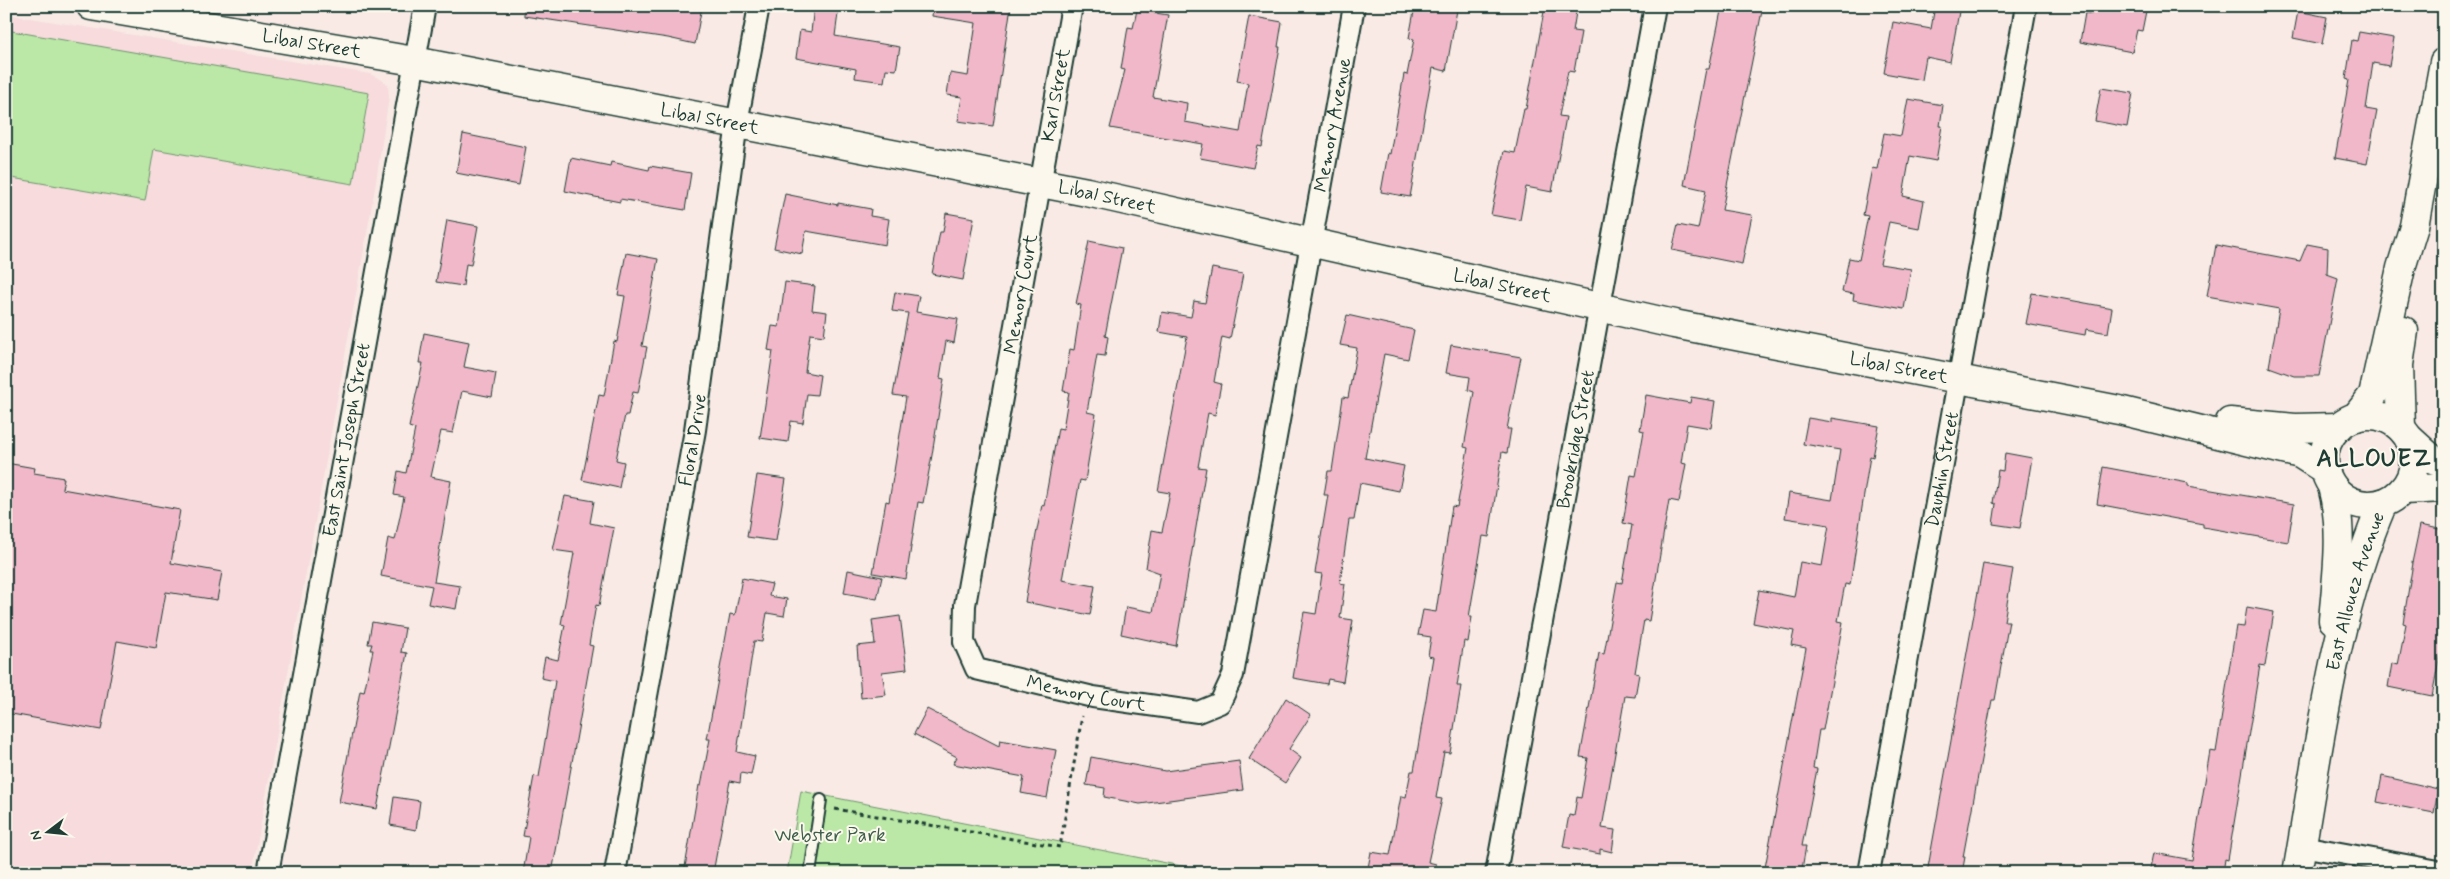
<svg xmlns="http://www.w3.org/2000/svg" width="2450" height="879" viewBox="0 0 2450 879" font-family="Mynerve,sans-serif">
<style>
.built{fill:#f7dbdd}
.green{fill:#bbe8a6;stroke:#6d926d}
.building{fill:#f1b8ca;stroke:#1f3d34}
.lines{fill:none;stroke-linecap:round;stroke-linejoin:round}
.lane-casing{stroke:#1f3d34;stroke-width:14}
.street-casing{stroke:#1f3d34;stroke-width:24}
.secondary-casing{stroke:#1f3d34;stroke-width:31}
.path{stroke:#1f3d34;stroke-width:3;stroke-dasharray:4 4;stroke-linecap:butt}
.lane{stroke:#fbf7ec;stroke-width:10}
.street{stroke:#fbf7ec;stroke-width:20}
.secondary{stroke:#fbf7ec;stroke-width:28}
.labels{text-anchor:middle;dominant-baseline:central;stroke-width:4;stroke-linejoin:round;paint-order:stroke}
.street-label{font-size:19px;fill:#1f3d34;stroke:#fbf7ec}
.park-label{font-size:19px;fill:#3e5f4b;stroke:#fbf7ec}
.district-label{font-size:24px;font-weight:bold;letter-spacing:1px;fill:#1f3d34;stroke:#fbf7ec}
</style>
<rect width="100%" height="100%" fill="#f9eae5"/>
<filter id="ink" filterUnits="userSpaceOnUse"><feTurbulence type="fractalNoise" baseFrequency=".02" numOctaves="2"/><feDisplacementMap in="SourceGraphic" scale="10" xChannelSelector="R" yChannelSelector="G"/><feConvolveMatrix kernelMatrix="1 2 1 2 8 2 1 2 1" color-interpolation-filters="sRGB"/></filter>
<g filter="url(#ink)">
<path class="built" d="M 6,14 L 370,74 L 382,80 L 388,85 L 389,97 L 375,188 L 252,873 L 23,873 L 6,870 Z"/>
<path class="green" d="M 6,30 L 369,93 L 353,184 L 154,149 L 145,201 L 6,177 Z
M 801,791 L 1217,873 L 787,873 Z"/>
<path class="building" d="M 524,6 L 702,6 L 695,44 L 668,38 L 524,16 Z
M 814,6 L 839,6 L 835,36 L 900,47 L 896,70 L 886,69 L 884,82 L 855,78 L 856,69 L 796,58 L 800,30 L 811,32 Z
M 933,6 L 1011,6 L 993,126 L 958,121 L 962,97 L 947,95 L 950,73 L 968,76 L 976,23 L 932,16 Z
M 1415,6 L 1438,6 L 1457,10 L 1446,71 L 1433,68 L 1410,197 L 1381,192 L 1388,153 L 1390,154 L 1404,74 L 1407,75 L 1414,39 L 1409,38 Z
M 1545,6 L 1577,6 L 1573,31 L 1581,32 L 1574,72 L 1568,71 L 1559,116 L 1566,117 L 1552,192 L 1526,187 L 1520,220 L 1491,215 L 1504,151 L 1515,153 L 1524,109 L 1526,109 Z
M 1722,6 L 1763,6 L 1722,210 L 1752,215 L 1742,264 L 1672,250 L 1678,225 L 1698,229 L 1706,190 L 1684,185 L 1706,69 L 1709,69 Z
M 1935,6 L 1960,6 L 1950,62 L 1926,57 L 1922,80 L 1884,73 L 1893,22 L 1931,29 Z
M 2093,6 L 2147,6 L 2142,31 L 2137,30 L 2132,52 L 2080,42 L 2085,13 L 2092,14 Z
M 1137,10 L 1168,15 L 1153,97 L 1187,103 L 1185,122 L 1240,132 L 1248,83 L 1237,81 L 1249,16 L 1282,22 L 1278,47 L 1280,47 L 1262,147 L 1258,146 L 1253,168 L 1200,158 L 1203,144 L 1110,128 L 1125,70 L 1121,69 L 1128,27 L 1133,28 Z
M 2298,11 L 2327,17 L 2322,44 L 2293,38 Z
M 2359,32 L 2394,38 L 2389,66 L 2373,63 L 2366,109 L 2377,111 L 2367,164 L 2335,158 L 2349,80 L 2346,79 L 2352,40 L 2357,41 Z
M 2101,88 L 2133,93 L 2127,127 L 2095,121 Z
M 1908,99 L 1943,105 L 1940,126 L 1942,126 L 1936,161 L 1910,156 L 1903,196 L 1924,201 L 1919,228 L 1889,222 L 1880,264 L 1911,269 L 1904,309 L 1853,300 L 1854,294 L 1842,292 L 1849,258 L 1859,260 L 1868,216 L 1863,215 L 1872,168 L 1877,169 L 1884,133 L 1901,136 Z
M 463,134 L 526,147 L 519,185 L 456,173 Z
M 571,158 L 610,166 L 611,162 L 649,170 L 650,166 L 691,173 L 685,210 L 620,199 L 620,202 L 565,191 Z
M 785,194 L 838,205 L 838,203 L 871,209 L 870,216 L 889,219 L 885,245 L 806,231 L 802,254 L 774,248 Z
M 946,213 L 974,218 L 963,280 L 932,274 L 940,232 L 943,232 Z
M 447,220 L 478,226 L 471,265 L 466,264 L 463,286 L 436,282 Z
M 1089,241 L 1122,248 L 1105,336 L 1108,337 L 1105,356 L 1097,355 L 1087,412 L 1096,414 L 1085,481 L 1080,480 L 1062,580 L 1095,586 L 1090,615 L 1025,602 L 1036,535 L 1042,505 L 1044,506 L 1058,428 L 1063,429 L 1069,392 L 1063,391 L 1070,349 L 1074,350 L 1081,305 L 1076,304 Z
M 2307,244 L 2328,248 L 2327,274 L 2338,278 L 2319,376 L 2294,376 L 2269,367 L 2279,309 L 2207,296 L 2216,245 L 2300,261 Z
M 626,253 L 658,259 L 642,346 L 647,347 L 638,393 L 633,392 L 628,415 L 625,415 L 616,460 L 624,462 L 619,488 L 582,480 L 599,395 L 604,396 L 614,341 L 617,342 L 625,296 L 618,295 Z
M 1212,268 L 1243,274 L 1230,339 L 1222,337 L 1214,382 L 1221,384 L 1215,415 L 1208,413 L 1198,467 L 1206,468 L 1176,646 L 1121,634 L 1126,607 L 1153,612 L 1160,573 L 1146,568 L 1152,530 L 1162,532 L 1170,493 L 1158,491 L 1187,337 L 1159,332 L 1162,312 L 1191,317 L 1194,301 L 1205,303 Z
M 785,282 L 815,286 L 812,310 L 827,312 L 824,336 L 810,334 L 805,372 L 820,375 L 817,395 L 807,394 L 803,423 L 791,421 L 788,442 L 760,438 L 773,351 L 768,350 L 772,326 L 779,327 Z
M 895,292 L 919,296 L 916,312 L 958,319 L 954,343 L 946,341 L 940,378 L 944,379 L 932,455 L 923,503 L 918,502 L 906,579 L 873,573 L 886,501 L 889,502 L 906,397 L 893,395 L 908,313 L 892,311 Z
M 2032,293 L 2112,308 L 2108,333 L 2086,329 L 2085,335 L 2026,324 Z
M 1347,315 L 1414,330 L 1408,359 L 1384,354 L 1365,458 L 1404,466 L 1399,491 L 1360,483 L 1354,520 L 1349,520 L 1340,583 L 1345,584 L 1340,618 L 1353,620 L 1343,682 L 1328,679 L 1327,684 L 1293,678 L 1304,612 L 1316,614 L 1322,574 L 1315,573 L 1328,495 L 1324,495 L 1328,471 L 1332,471 L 1343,397 L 1348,398 L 1357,348 L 1340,345 Z
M 424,333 L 469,342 L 464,367 L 496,373 L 492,397 L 462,391 L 453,433 L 441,431 L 431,477 L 451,481 L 434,582 L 460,586 L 456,609 L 428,604 L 432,586 L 381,576 L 388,538 L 395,540 L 404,497 L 394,495 L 398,471 L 406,473 L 415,429 L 409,427 L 423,363 L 419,363 Z
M 1451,345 L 1521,357 L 1507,429 L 1511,429 L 1507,453 L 1502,452 L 1489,537 L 1483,536 L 1469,617 L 1472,617 L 1468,642 L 1464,641 L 1457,686 L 1461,686 L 1450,753 L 1444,752 L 1436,798 L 1442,799 L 1428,862 L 1436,864 L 1435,873 L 1367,873 L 1371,852 L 1390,855 L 1401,796 L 1406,797 L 1411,771 L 1414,771 L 1433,657 L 1428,656 L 1431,637 L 1418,635 L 1423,610 L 1436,612 L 1452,506 L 1457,507 L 1468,448 L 1464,447 L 1474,392 L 1468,390 L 1470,377 L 1446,373 Z
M 1646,395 L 1690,403 L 1691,397 L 1715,401 L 1711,428 L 1687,424 L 1681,463 L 1686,464 L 1679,502 L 1669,500 L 1649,621 L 1644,620 L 1635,673 L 1639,674 L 1635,697 L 1625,696 L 1602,828 L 1615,830 L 1612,852 L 1600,849 L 1600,854 L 1563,847 L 1569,815 L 1574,816 L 1577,797 L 1581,798 L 1588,758 L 1580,757 L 1599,653 L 1604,654 L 1617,582 L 1622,583 L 1632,525 L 1623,523 L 1631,475 L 1636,476 L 1644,431 L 1640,430 Z
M 1808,418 L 1832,422 L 1832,418 L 1879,426 L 1873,457 L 1870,456 L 1850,585 L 1845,584 L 1838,621 L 1843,622 L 1823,730 L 1819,730 L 1813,768 L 1817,769 L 1802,846 L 1806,846 L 1802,869 L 1798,869 L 1797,873 L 1764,873 L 1806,648 L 1791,645 L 1794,631 L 1753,623 L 1759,590 L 1794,597 L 1800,562 L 1822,566 L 1829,525 L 1785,518 L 1789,493 L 1832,500 L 1840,450 L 1803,444 Z
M 2005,453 L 2032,458 L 2020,528 L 1993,524 L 1996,504 L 1993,503 L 1998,470 L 2003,471 Z
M 6,463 L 35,468 L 34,473 L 64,478 L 62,489 L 180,510 L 171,563 L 222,572 L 217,600 L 166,592 L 156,648 L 117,641 L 101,730 L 6,713 Z
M 2103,467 L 2188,483 L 2188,486 L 2294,504 L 2288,542 L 2203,527 L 2203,524 L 2097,504 Z
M 757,475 L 786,479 L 776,541 L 747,537 Z
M 565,496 L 594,501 L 590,523 L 614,528 L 599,606 L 596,605 L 589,645 L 593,646 L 552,873 L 523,873 L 529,837 L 523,836 L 534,776 L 539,777 L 555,681 L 541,678 L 545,657 L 558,660 L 565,625 L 561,624 L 574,553 L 553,550 Z
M 2420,525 L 2444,530 L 2444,644 L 2442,644 L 2432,696 L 2388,687 L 2392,663 L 2398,665 L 2406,624 L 2403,623 L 2413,563 L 2412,563 Z
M 1983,564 L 2013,569 L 2004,621 L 2009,621 L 1995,700 L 1992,700 L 1963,857 L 1965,857 L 1962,873 L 1927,873 Z
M 848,570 L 882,577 L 877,599 L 844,593 Z
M 742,578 L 772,584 L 769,596 L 787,599 L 784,616 L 767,613 L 762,642 L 754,641 L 737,752 L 755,756 L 751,775 L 741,773 L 740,783 L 730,781 L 713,873 L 684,873 L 699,785 L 701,786 L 710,739 L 707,739 L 730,614 L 735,615 Z
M 2247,607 L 2274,612 L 2265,666 L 2260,665 L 2228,860 L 2225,859 L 2223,873 L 2150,873 L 2154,853 L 2192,860 L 2210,751 L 2216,752 L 2236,626 L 2244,627 Z
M 900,616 L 907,669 L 882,672 L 886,695 L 861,698 L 857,646 L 875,644 L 872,620 Z
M 372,622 L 405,628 L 401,652 L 407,653 L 377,809 L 339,802 L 360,691 L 364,692 L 373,650 L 370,650 L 372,644 L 368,644 Z
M 1286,698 L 1311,715 L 1289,749 L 1301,758 L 1285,783 L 1249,759 Z
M 927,709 L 999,746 L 1000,740 L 1056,750 L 1047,798 L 1021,793 L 1024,777 L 953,764 L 957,757 L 914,734 Z
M 1091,757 L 1165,771 L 1239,761 L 1243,790 L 1140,804 L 1104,797 L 1105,788 L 1086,785 Z
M 2382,776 L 2438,789 L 2434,813 L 2377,802 Z
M 394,797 L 420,801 L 416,830 L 390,825 Z"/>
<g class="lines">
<defs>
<path id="lane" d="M 810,873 L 821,800"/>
<g id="street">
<path id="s1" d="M 1072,6 L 965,605 L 964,642 L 976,669 L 1093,697 L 1198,712 L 1220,703 L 1233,675 L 1354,6"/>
<path d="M 2302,846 L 2444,872"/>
<path id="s2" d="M 268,873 L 425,6"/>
<path id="s3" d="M 615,873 L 695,430 L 737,123 L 759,6"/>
<path id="s4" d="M 1496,873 L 1655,6"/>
<path id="s5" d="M 1869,873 L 2026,6"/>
</g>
<g id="secondary">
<path id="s6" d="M 91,6 L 414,61 L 1087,192 L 1674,324 L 2119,410 L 2300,454 L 2325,470"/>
<circle cx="2369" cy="460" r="45"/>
<path d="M 2356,417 L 2373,395 L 2401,268 L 2414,226 L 2444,62"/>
<path d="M 2230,422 L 2295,428 L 2339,427"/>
<path d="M 2401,428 L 2399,365 L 2404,331"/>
<path d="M 2410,439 L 2433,460 L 2444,464"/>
<path d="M 2332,486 C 2344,530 2337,574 2333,620"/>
<path d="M 2403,490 L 2444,488"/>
<path id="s7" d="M 2297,873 C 2319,749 2333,620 2383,503"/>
</g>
</defs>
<use href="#lane" class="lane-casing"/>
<use href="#street" class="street-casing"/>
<use href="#secondary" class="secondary-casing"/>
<path class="path" d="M 835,809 L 1060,847 L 1082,716"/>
<use href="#lane" class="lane"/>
<use href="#street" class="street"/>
<use href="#secondary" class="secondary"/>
</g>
</g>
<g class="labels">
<g class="street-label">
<text stroke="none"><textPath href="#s6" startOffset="224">Libal Street</textPath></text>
<text transform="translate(1056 95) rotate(-80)">Karl Street</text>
<text stroke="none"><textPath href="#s6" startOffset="629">Libal Street</textPath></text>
<text stroke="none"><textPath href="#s1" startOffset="1515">Memory Avenue</textPath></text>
<text stroke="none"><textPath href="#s6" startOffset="1034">Libal Street</textPath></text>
<text stroke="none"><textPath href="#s6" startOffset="1439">Libal Street</textPath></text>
<text transform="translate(1021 294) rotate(-80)">Memory Court</text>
<text stroke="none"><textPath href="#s6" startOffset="1844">Libal Street</textPath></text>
<text stroke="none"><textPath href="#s2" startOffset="440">East Saint Joseph Street</textPath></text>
<text stroke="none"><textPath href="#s3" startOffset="440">Floral Drive</textPath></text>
<text stroke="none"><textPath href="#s4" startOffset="441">Brookridge Street</textPath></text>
<text stroke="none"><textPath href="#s5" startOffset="410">Dauphin Street</textPath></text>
<text stroke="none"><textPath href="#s7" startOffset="288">East Allouez Avenue</textPath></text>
<text stroke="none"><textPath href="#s1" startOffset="788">Memory Court</textPath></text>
</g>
<g class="park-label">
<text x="830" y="835">Webster Park</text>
</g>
<g class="district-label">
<text x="2374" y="459">ALLOUEZ</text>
</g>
</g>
<rect width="2450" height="879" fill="none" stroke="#fbf7ec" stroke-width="25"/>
<rect x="12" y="12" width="2425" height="854" fill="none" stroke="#1f3d34" stroke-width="2" filter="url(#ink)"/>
<g transform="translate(48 832) rotate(254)" stroke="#fbf7ec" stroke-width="4" paint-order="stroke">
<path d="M0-4L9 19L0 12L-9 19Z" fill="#1f3d34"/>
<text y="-8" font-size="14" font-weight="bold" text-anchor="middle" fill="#1f3d34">N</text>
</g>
</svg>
